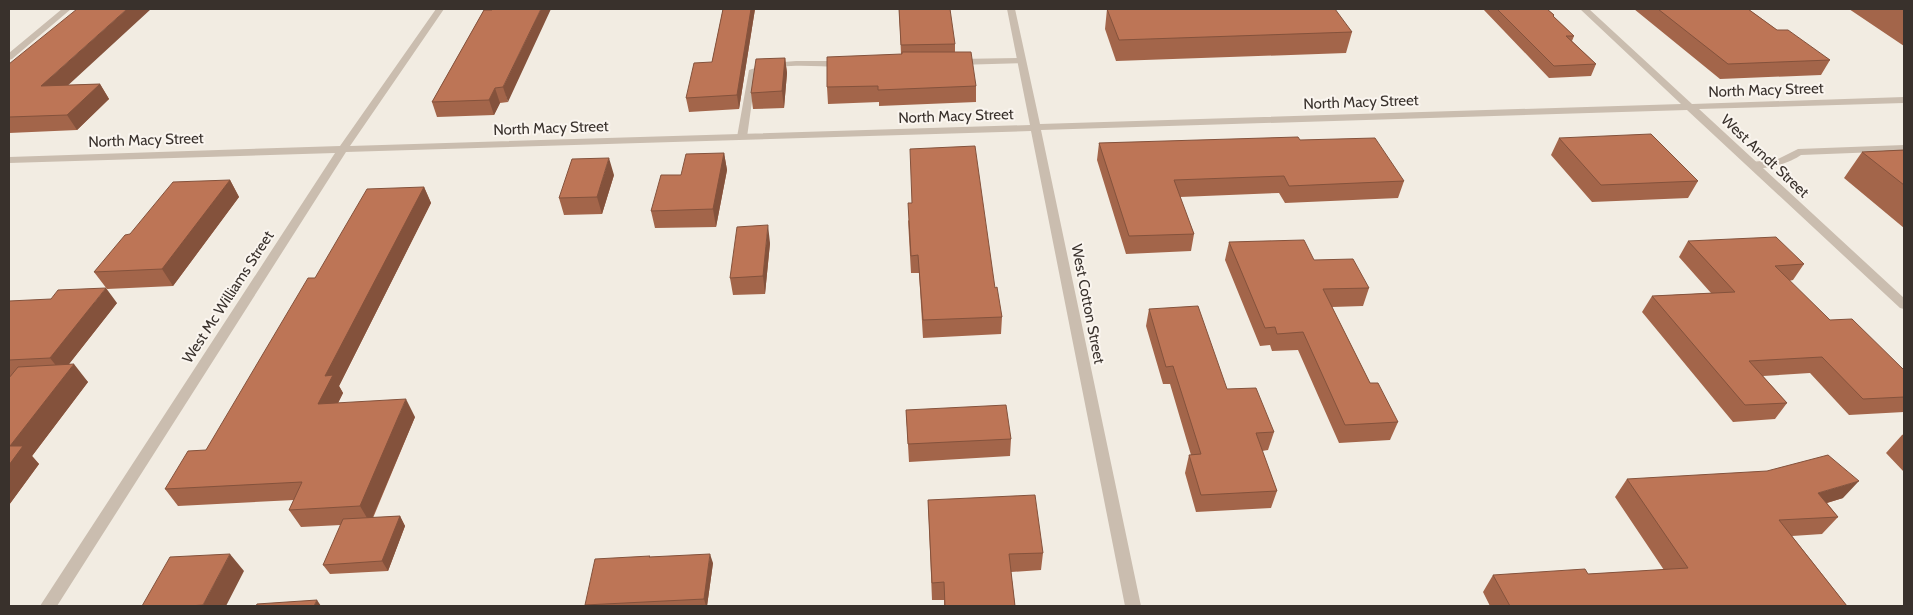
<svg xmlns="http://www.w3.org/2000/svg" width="1913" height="615" viewBox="0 0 1913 615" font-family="Cabin,sans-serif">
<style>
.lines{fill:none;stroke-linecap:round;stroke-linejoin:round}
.lane{fill:#cabdaf;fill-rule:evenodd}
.street{fill:#cabdaf;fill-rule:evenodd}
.wall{fill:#a3654a}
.shaded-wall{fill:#84523c}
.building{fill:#bd7556;stroke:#84523c}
.labels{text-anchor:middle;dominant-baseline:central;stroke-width:4;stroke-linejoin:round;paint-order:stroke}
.street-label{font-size:15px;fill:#39312c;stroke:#faf5ef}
</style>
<rect width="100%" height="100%" fill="#f2ece2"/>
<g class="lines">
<path class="lane" d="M 1022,58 L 1025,59 L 1025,63 L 957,65 L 952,62 L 957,59 Z
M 796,61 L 842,61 L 847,64 L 842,67 C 814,67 783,62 756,73 L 747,137 L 746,139 L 738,139 L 737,137 L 749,70 L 771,63 Z
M 1904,145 L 1904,151 L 1801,155 C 1790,163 1757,174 1747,165 L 1752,162 L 1778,159 L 1798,149 Z"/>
<path class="street" d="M 62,9 L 71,9 L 12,59 L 9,60 L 9,53 Z
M 436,9 L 444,9 L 350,146 L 1030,125 L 1007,9 L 1015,9 L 1040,124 L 1681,104 L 1580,9 L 1589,9 L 1692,104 L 1904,97 L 1904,103 L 1699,109 L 1904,298 L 1904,309 L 1900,308 L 1687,110 L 1041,130 L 1141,606 L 1125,606 L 1031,131 L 346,152 L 57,606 L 40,606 L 335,153 L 9,163 L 9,157 L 340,146 Z"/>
</g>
<path class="wall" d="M 723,9 L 755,9 L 739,109 L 689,112 L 686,98 L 712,62 Z
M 899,9 L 955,44 L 955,52 L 976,86 L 976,102 L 879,106 L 879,102 L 828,104 L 827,87 L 901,54 Z
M 1107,9 L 1352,32 L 1346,53 L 1116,61 L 1105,29 Z
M 1483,9 L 1547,9 L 1554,15 L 1554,17 L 1574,36 L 1572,41 L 1596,64 L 1591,76 L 1549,78 Z
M 1634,9 L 1748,9 L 1777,30 L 1830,60 L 1821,75 L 1720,79 Z
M 1849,9 L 1904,9 L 1904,46 Z
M 484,10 L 508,102 L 500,103 L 494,115 L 437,117 L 432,102 Z
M 785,58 L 787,73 L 784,108 L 753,109 L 751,93 Z
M 9,64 L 68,85 L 100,84 L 109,99 L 77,130 L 9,133 Z
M 1559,138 L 1698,181 L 1688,198 L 1592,202 L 1551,155 Z
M 1300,140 L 1404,181 L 1398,198 L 1285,203 L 1279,193 L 1180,197 L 1194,234 L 1191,251 L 1126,254 L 1097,160 L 1099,143 Z
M 1904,150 L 1904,228 L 1844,178 L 1862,152 Z
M 724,153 L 727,170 L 716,227 L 655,228 L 651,211 L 681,175 Z
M 614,175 L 602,214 L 564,215 L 559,198 Z
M 230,180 L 239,197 L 173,286 L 107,289 L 94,272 L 130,234 Z
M 424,187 L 431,203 L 339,386 L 343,393 L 338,403 L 415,417 L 373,518 L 400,516 L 405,526 L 388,571 L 330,574 L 323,565 L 341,525 L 301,527 L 289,510 L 294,500 L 178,506 L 165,489 L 206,450 L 315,278 Z
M 908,220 L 995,288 L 1002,317 L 1001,334 L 923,338 L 919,273 L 911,273 Z
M 1688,241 L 1804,264 L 1793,280 L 1789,281 L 1830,320 L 1904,370 L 1904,412 L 1849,415 L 1810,373 L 1763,376 L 1787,403 L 1775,419 L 1733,422 L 1642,312 L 1652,296 L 1711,293 L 1679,257 Z
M 1229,242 L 1314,260 L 1369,288 L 1363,306 L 1332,307 L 1370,383 L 1398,422 L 1390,440 L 1339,443 L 1298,350 L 1272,351 L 1270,345 L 1260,346 L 1225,260 Z
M 770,243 L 765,294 L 733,295 L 730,278 Z
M 9,301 L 117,303 L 69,364 L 88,382 L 32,456 L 39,464 L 9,505 L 9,378 L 11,376 L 9,376 Z
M 1149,309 L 1227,389 L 1274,432 L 1268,450 L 1262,451 L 1277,491 L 1271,508 L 1196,512 L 1185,473 L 1189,455 L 1191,455 L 1170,384 L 1163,384 L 1146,326 Z
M 906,410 L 1011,439 L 1010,456 L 909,462 Z
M 1904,434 L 1904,472 L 1886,453 L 1902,435 Z
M 1627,479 L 1843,498 L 1827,503 L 1838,517 L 1822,534 L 1792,536 L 1847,606 L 1490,606 L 1483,592 L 1493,575 L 1588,574 L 1664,570 L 1615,497 Z
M 928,500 L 1043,553 L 1041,570 L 1011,572 L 1015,606 L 944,606 L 944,600 L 932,600 Z
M 650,557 L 713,563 L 707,606 L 586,606 L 585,605 Z"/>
<path class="shaded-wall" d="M 127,9 L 151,9 L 51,101 L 41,86 Z
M 541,9 L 551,9 L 508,102 L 503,87 Z
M 751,9 L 755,9 L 739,109 L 737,95 Z
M 785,58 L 787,73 L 784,108 L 782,91 Z
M 100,84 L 109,99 L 77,130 L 67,115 Z
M 495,88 L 500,103 L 494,115 L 489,100 Z
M 724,153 L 727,170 L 716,227 L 713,209 Z
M 609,158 L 614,175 L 602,214 L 597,197 Z
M 230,180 L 239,197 L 173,286 L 162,269 Z
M 424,187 L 431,203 L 339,386 L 343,393 L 329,421 L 318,404 L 325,376 Z
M 768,225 L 770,243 L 765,294 L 763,276 Z
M 106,288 L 117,303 L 62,373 L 50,358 Z
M 74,364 L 88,382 L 32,456 L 39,464 L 9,505 L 9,465 L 10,446 Z
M 406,399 L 415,417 L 370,523 L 360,506 Z
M 1859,481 L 1843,498 L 1803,510 L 1818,493 Z
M 400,516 L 405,526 L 388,571 L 382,561 Z
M 230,554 L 244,571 L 226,606 L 204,606 L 203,605 Z
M 710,554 L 713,563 L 707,606 L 706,606 L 704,599 Z
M 317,600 L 321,606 L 314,606 Z"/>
<path class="building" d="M 77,9 L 127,9 L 41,86 L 100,84 L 67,115 L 9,117 L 9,64 Z
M 493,9 L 541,9 L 503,87 L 495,88 L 489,100 L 432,102 L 484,10 L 492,10 Z
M 723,9 L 751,9 L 737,95 L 686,98 L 694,63 L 712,62 Z
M 899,9 L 950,9 L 955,44 L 901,45 Z
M 1107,9 L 1335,9 L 1352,32 L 1119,40 Z
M 1497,9 L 1547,9 L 1554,15 L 1553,16 L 1574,36 L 1566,36 L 1596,64 L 1554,66 Z
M 1658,9 L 1748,9 L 1777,30 L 1788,30 L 1830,60 L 1728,64 Z
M 902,52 L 971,52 L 976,86 L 878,90 L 878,86 L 827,87 L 827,57 L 902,54 Z
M 785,58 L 782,91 L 751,93 L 756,59 Z
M 1651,134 L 1698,181 L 1601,185 L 1559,138 Z
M 1298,137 L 1300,140 L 1375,138 L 1404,181 L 1289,186 L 1284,176 L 1174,180 L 1194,234 L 1129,236 L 1099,143 Z
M 975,146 L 995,288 L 997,287 L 1002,317 L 923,320 L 918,255 L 911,256 L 908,203 L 912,203 L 910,149 Z
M 1904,150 L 1904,185 L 1862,152 Z
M 724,153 L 713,209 L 651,211 L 661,175 L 681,175 L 686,154 Z
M 609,158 L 597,197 L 559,198 L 572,159 Z
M 230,180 L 162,269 L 94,272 L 125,235 L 130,234 L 173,182 Z
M 424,187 L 325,376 L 333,375 L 318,404 L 406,399 L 360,506 L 289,510 L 302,482 L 165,489 L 188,451 L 206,450 L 308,278 L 315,278 L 367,189 Z
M 768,225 L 763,276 L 730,278 L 737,227 Z
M 1776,237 L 1804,264 L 1775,266 L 1830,320 L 1852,319 L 1904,370 L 1904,397 L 1863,399 L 1822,357 L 1749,361 L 1787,403 L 1745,405 L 1652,296 L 1735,292 L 1688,241 Z
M 1304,240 L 1314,260 L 1353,259 L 1369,288 L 1323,289 L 1370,383 L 1378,383 L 1398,422 L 1345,425 L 1303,332 L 1277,334 L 1275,327 L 1265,328 L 1229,242 Z
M 106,288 L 50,358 L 9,360 L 9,301 L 51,299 L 58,290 Z
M 1198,306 L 1227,389 L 1256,388 L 1274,432 L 1256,433 L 1277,491 L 1201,495 L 1189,455 L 1201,454 L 1173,366 L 1166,367 L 1149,309 Z
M 74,364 L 10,446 L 23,446 L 9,465 L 9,378 L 18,367 Z
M 1006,405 L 1011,439 L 908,444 L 906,410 Z
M 1828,455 L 1859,481 L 1818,493 L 1838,517 L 1779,520 L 1847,606 L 1510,606 L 1493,575 L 1585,569 L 1588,574 L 1688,568 L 1627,479 L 1767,471 Z
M 1035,495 L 1043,553 L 1009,554 L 1015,606 L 945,606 L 944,582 L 932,583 L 928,500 Z
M 400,516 L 382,561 L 323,565 L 343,519 Z
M 230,554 L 203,605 L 189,606 L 142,606 L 170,557 Z
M 710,554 L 704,599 L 585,605 L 595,559 L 650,556 L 649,557 Z
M 317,600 L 314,606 L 256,606 L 257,604 Z"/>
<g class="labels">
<g class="street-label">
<text transform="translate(1766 90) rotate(-2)">North Macy Street</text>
<text transform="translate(1361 102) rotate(-2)">North Macy Street</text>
<text transform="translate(956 116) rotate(-2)">North Macy Street</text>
<text transform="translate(551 128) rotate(-2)">North Macy Street</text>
<text transform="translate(146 140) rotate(-2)">North Macy Street</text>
<text transform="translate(1765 156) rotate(43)">West Arndt Street</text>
<text transform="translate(228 297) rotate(-57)">West Mc Williams Street</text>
<text transform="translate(1088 304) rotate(79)">West Cotton Street</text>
</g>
</g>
<rect width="1913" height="615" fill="none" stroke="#39312c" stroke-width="20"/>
</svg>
